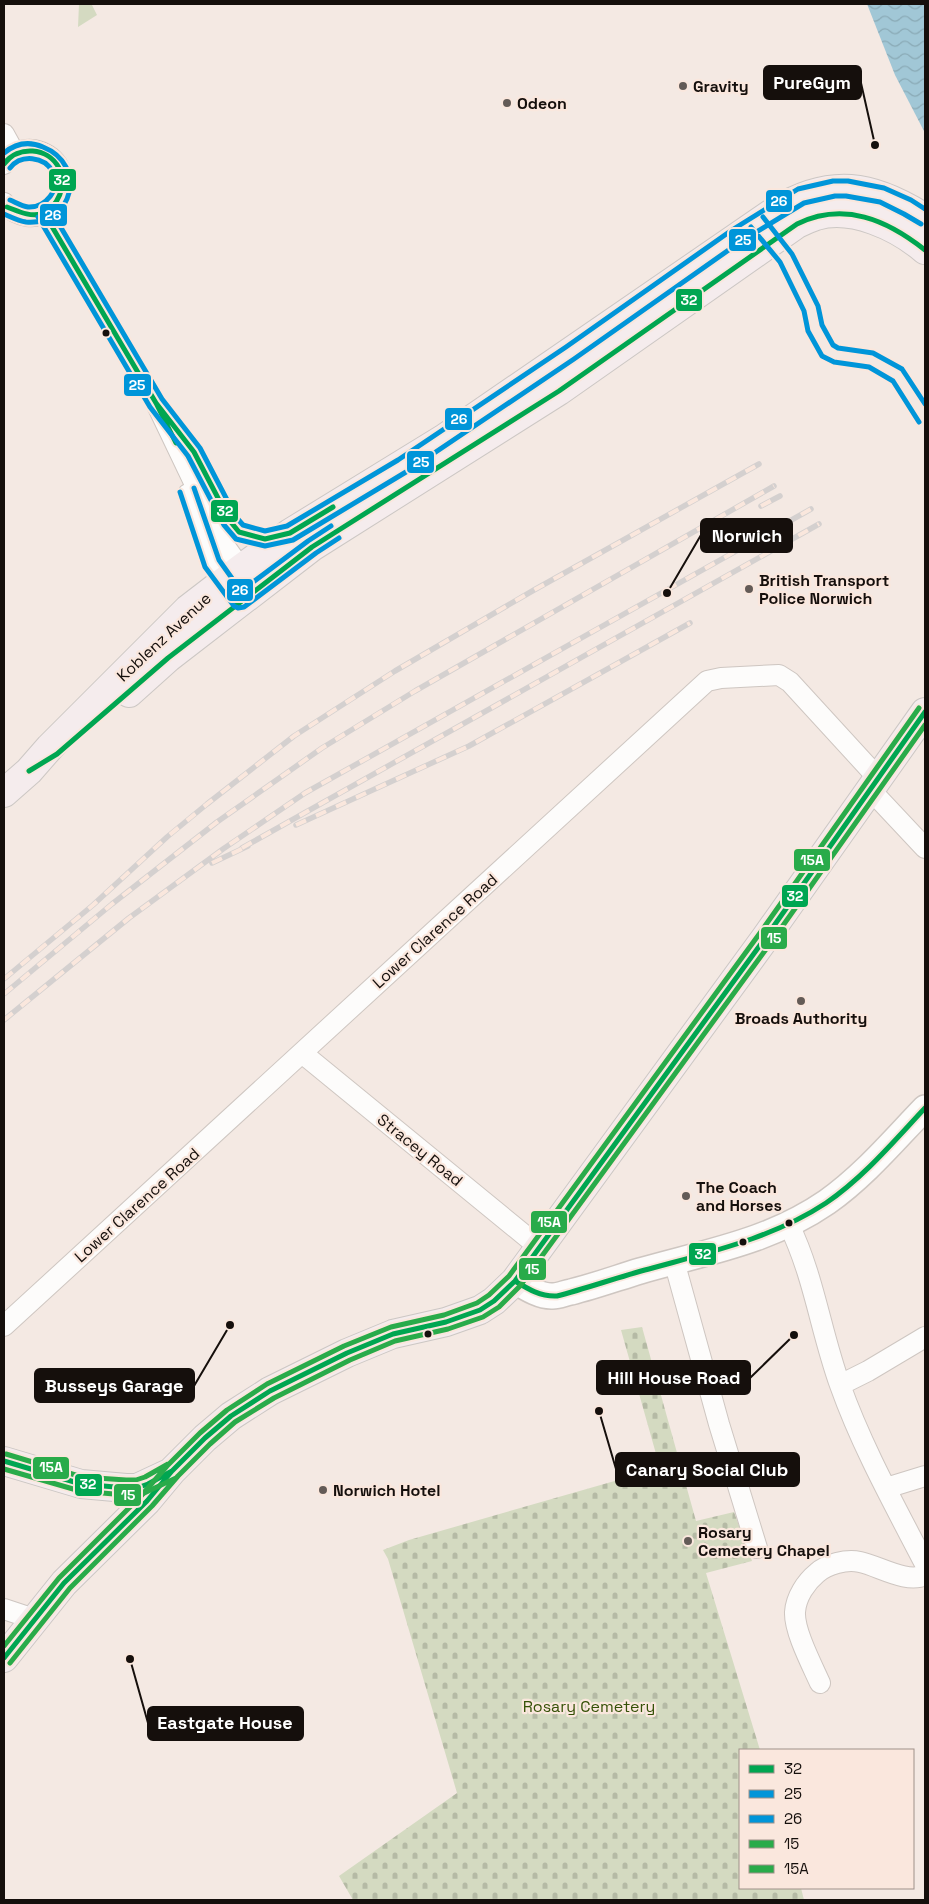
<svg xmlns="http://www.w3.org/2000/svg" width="929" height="1904" viewBox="0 0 929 1904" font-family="'Space Grotesk',sans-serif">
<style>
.green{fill:#d4dac1}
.cemetery{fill:url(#cemetery-stones)}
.water{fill:url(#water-waves)}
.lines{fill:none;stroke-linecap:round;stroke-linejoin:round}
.minor-casing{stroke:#cec6c1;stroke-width:22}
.tertiary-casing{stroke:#cec6c1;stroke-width:28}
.primary-casing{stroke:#ccc7c4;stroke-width:30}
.minor{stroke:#fdfcfb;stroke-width:20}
.tertiary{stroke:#fdfcfb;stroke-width:25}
.primary{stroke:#f5eced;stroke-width:28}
.rail-casing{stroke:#d4d0cf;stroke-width:5.5}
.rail{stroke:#fae7dd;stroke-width:4;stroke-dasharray:11;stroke-linecap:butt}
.bus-1-casing{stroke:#fae7dd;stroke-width:9}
.bus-2-casing{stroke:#fae7dd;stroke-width:9}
.bus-3-casing{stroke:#fae7dd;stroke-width:9}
.bus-4-casing{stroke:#fae7dd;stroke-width:9}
.bus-5-casing{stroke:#fae7dd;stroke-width:9}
.bus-1{stroke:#00a651;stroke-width:5}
.bus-2{stroke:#0095d9;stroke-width:5}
.bus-3{stroke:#0095d9;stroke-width:5}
.bus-4{stroke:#29ab4a;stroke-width:5}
.bus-5{stroke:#29ab4a;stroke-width:5}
.poi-dot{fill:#635b57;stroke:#fae7dd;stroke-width:2}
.bus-dot{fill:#150f0c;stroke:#fae7dd;stroke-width:2}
.labels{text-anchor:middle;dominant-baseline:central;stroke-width:4.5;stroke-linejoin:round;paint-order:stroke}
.poi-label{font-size:16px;font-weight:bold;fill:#150f0c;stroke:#fae7dd;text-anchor:start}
.street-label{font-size:16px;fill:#150f0c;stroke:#fae7dd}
.park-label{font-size:16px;fill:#355107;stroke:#fae7dd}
.leader{fill:none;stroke:#150f0c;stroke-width:2}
.callout-dot{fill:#150f0c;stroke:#fae7dd;stroke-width:2}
.callout{fill:#150f0c;stroke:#150f0c;stroke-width:2}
.callout-label{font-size:18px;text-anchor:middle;font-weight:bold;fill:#fff}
.line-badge{stroke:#fae7dd;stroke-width:2}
.badge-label{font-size:14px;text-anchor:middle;font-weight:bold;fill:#fff}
</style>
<defs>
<pattern id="cemetery-stones" width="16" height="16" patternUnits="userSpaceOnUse" patternTransform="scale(1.25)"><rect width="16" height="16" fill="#d4dac1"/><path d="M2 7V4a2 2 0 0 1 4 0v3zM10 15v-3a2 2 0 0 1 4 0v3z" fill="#b5baa5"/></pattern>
<pattern id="water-waves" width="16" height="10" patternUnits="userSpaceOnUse" patternTransform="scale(1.25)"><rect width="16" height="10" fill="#a1c7d6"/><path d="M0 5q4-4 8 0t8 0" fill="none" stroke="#8aaab6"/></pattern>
</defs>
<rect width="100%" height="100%" fill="#f4e9e3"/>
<path class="green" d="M 79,4 L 94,4 L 92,5 L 97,15 L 78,27 Z"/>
<path class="cemetery" d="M 642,1327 L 696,1521 L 734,1512 L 752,1561 L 706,1573 L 760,1750 L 740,1750 L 740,1888 L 801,1888 L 804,1900 L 353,1900 L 339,1876 L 457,1793 L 388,1559 L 383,1550 L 409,1540 L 660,1468 L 621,1330 Z"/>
<path class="water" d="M 867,4 L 925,4 L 925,133 L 895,75 Z"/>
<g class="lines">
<defs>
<path id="minor" d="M 4,134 L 15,154
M 4,164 C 10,155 22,148 34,150 C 78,159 68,221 27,216 C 18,214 10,211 4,203
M 44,213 L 156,403 L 224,545 L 249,580
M 203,470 L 230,521 L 239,532 L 265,539 L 286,534
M 188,494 L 212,564 L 233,592
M 870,792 L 879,799 L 925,848
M 302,1053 L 539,1247
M 789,1225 C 814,1276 821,1333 840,1385 C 862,1447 895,1506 925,1564
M 674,1261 L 719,1424 L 757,1548
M 4,1326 L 707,681 L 721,678 L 779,675 L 790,682 L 878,778
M 840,1385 L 868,1371 L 925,1337
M 886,1488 L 925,1476
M 4,1609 L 25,1616 L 33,1621
M 820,1683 C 812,1665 794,1631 795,1612 C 796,1597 806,1582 817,1573 C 827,1564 846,1559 860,1562 C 879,1566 907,1584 925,1575"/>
<path id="tertiary" d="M 515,1281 C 525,1287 540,1297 553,1296 C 559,1296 565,1293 571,1292 C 595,1286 617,1278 640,1271 C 706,1252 769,1242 827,1202 C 864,1176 894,1140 925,1108"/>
<path id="primary" d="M 129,693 L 168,658 L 312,547 L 559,391 L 797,224 C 803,221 810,218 816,216 C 852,205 898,227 925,250
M 4,793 L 29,771 L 50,747 L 188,609 L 240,569 L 290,533 L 443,439 L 775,211 C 830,177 872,184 925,218
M 4,1461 L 81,1484 L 126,1488 L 137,1488 L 167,1474
M 4,1658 L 64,1583 L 147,1501 L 172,1471 L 205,1438 L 231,1416 L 270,1391 L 347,1353 L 393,1334 L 446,1322 L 480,1310 L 494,1301 L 515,1281 L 766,937 L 925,712"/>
</defs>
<use href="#minor" class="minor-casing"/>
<use href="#tertiary" class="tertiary-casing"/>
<use href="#primary" class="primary-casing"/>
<use href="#minor" class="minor"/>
<use href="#tertiary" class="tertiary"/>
<use href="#primary" class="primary"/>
<defs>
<path id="rail" d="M 761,506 L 780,496
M 296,825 L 469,746 L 690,623
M 242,848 L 819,524
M 212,863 L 248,846
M 4,979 L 93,905 L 167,837 L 207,804 L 294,736 L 395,671 L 534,590 L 759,464
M 4,994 L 112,904 L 217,822 L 322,748 L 415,691 L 774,486
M 4,1020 L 129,918 L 223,849 L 305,793 L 811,509"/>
</defs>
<use href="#rail" class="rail-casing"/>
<use href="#rail" class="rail"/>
<defs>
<path id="bus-1" d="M 4,164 C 18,145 48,147 59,168 C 68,184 58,208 41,214 C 29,217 18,211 7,207
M 44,213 L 156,403 L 176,443
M 156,403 L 194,452 L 230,521 L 239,532 L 265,539 L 290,533 L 333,507
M 29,771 L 57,754 L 168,658 L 312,547 L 559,391 L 797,224 C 844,201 887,220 925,250
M 515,1281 C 528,1289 541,1297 557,1296 C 588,1288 618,1277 649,1269 C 710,1252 773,1238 826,1203 C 864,1177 894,1141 925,1108
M 4,1461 L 81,1484 L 126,1488 L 137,1488 L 148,1484 L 172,1471
M 4,1658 L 64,1583 L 147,1501 L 172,1471 L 205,1438 L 231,1416 L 270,1391 L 347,1353 L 393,1334 L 446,1322 L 480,1310 L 494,1301 L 515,1281 L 766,937 L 925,712"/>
<path id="bus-2" d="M 10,200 C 15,202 22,206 28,207 C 46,208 61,189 53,172 C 44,156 21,154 10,168
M 38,217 L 150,407 L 188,456 L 224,525 L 236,539 L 265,546 L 293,540 L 406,472 L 574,359 L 740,242 L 804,203 L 835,196 L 846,196 L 880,202 L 904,214 L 921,224
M 751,227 L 780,262 L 804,311 L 808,331 L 822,356 L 834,362 L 869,367 L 893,381 L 919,422
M 180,492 L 205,567 L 234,606 L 238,608 L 244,607 L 316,553 L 339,538"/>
<path id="bus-3" d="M 4,153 C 16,143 29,141 43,147 C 88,165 73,226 26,222 C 19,221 11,217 4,214
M 50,209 L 162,399 L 200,448 L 236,517 L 243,525 L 265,531 L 287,526 L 398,460 L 566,347 L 732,230 L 798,189 L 833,181 L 848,181 L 884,188 L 911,200 L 925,209
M 763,217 L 792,254 L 818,306 L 822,325 L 833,345 L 838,348 L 873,353 L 902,369 L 925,404
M 194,488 L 219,560 L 241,591 L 308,541 L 331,526"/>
<path id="bus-4" d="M 4,1469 L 80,1491 L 125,1495 L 140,1495 L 176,1478
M 10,1663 L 70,1588 L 152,1506 L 178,1476 L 210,1444 L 235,1422 L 274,1398 L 350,1360 L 395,1341 L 448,1329 L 483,1317 L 499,1307 L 520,1286 L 772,941 L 925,725"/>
<path id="bus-5" d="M 6,1454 L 82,1477 L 126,1480 L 136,1480 L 145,1477 L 168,1464
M 4,1646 L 59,1578 L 141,1496 L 167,1466 L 200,1433 L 227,1410 L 267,1384 L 344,1346 L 391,1327 L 444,1315 L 477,1303 L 489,1295 L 509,1276 L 760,933 L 919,708"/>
</defs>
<use href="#bus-1" class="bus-1-casing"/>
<use href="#bus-2" class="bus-2-casing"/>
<use href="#bus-3" class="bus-3-casing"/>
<use href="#bus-4" class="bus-4-casing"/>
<use href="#bus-5" class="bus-5-casing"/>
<use href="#bus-1" class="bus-1"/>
<use href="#bus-2" class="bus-2"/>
<use href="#bus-3" class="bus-3"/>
<use href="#bus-4" class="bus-4"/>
<use href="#bus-5" class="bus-5"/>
</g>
<g class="poi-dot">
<circle cx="683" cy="86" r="5"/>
<circle cx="507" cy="103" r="5"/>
<circle cx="749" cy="589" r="5"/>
<circle cx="801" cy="1001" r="5"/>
<circle cx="686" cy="1196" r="5"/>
<circle cx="323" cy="1490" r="5"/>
<circle cx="688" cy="1541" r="5"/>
</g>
<g class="bus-dot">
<circle cx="106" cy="333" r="4.5"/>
<circle cx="789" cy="1223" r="4.5"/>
<circle cx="743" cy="1242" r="4.5"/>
<circle cx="428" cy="1334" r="4.5"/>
</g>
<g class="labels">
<g class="poi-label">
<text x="693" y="86">Gravity</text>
<text x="517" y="103">Odeon</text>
<text x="759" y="580">British Transport<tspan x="759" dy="18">Police Norwich</tspan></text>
<text x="801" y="1018" text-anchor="middle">Broads Authority</text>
<text x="696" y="1187">The Coach<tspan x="696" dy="18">and Horses</tspan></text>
<text x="333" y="1490">Norwich Hotel</text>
<text x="698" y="1532">Rosary<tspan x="698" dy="18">Cemetery Chapel</tspan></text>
</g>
<g class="street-label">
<text transform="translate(164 637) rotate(-43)">Koblenz Avenue</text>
<text transform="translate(435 931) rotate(-42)">Lower Clarence Road</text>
<text transform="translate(420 1150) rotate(39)">Stracey Road</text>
<text transform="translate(137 1205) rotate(-42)">Lower Clarence Road</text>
</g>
<g class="park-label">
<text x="589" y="1706">Rosary Cemetery</text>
</g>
</g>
<path class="leader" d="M875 145L861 83M667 593L701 535M794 1335L750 1378M230 1325L194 1386M599 1411L616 1469M130 1659L148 1723"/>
<g class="callout-dot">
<circle cx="875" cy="145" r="5"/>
<circle cx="667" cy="593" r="5"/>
<circle cx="794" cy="1335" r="5"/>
<circle cx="230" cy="1325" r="5"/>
<circle cx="599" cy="1411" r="5"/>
<circle cx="130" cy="1659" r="5"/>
</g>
<g class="callout">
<rect x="764" y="66" width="97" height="33" rx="5"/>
<rect x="701" y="519" width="91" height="33" rx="5"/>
<rect x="597" y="1361" width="153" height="33" rx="5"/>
<rect x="35" y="1369" width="159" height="33" rx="5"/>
<rect x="616" y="1453" width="183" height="33" rx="5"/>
<rect x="148" y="1707" width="155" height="33" rx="5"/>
</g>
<g class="callout-label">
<text x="812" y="89">PureGym</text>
<text x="747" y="542">Norwich</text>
<text x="674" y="1384">Hill House Road</text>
<text x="114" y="1392">Busseys Garage</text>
<text x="707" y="1476">Canary Social Club</text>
<text x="225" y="1729">Eastgate House</text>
</g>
<g class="line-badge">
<rect x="48" y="168" width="29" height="24" rx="5" fill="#00a651"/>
<rect x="765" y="189" width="28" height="24" rx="5" fill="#0095d9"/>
<rect x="39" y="203" width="29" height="24" rx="5" fill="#0095d9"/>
<rect x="728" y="228" width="29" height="24" rx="5" fill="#0095d9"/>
<rect x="675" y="288" width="28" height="24" rx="5" fill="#00a651"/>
<rect x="123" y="373" width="29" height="24" rx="5" fill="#0095d9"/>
<rect x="444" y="407" width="29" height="24" rx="5" fill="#0095d9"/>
<rect x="406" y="450" width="29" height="24" rx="5" fill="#0095d9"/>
<rect x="210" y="499" width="29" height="24" rx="5" fill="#00a651"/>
<rect x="226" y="578" width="28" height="24" rx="5" fill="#0095d9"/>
<rect x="793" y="848" width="38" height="24" rx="5" fill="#29ab4a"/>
<rect x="781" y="884" width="28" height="24" rx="5" fill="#00a651"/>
<rect x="760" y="926" width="28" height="24" rx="5" fill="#29ab4a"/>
<rect x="530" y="1210" width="38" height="24" rx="5" fill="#29ab4a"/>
<rect x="688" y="1242" width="29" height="24" rx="5" fill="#00a651"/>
<rect x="518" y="1257" width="29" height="24" rx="5" fill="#29ab4a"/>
<rect x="32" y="1456" width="38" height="24" rx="5" fill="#29ab4a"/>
<rect x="74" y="1473" width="29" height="24" rx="5" fill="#00a651"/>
<rect x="113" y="1483" width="29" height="24" rx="5" fill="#29ab4a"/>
</g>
<g class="badge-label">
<text x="62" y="185">32</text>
<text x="779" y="206">26</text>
<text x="53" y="220">26</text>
<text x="743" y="245">25</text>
<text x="689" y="305">32</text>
<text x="137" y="390">25</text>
<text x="459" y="424">26</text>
<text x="421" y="467">25</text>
<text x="225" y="516">32</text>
<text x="240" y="595">26</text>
<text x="812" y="865">15A</text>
<text x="795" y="901">32</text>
<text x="774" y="943">15</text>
<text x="549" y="1227">15A</text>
<text x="703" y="1259">32</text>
<text x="532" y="1274">15</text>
<text x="51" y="1472">15A</text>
<text x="88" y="1489">32</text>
<text x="128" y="1500">15</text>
</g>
<rect width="929" height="1904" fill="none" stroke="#150f0c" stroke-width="10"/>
<rect x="739" y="1749" width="175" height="140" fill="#fae7dd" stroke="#9e9189"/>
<rect x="749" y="1765" width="25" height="8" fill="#00a651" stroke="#9e9189"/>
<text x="784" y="1774" font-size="15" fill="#150f0c">32</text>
<rect x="749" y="1790" width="25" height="8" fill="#0095d9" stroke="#9e9189"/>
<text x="784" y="1799" font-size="15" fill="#150f0c">25</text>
<rect x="749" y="1815" width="25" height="8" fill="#0095d9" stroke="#9e9189"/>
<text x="784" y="1824" font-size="15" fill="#150f0c">26</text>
<rect x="749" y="1840" width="25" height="8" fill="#29ab4a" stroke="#9e9189"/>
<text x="784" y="1849" font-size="15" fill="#150f0c">15</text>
<rect x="749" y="1865" width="25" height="8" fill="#29ab4a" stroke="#9e9189"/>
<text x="784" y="1874" font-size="15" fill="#150f0c">15A</text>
</svg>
